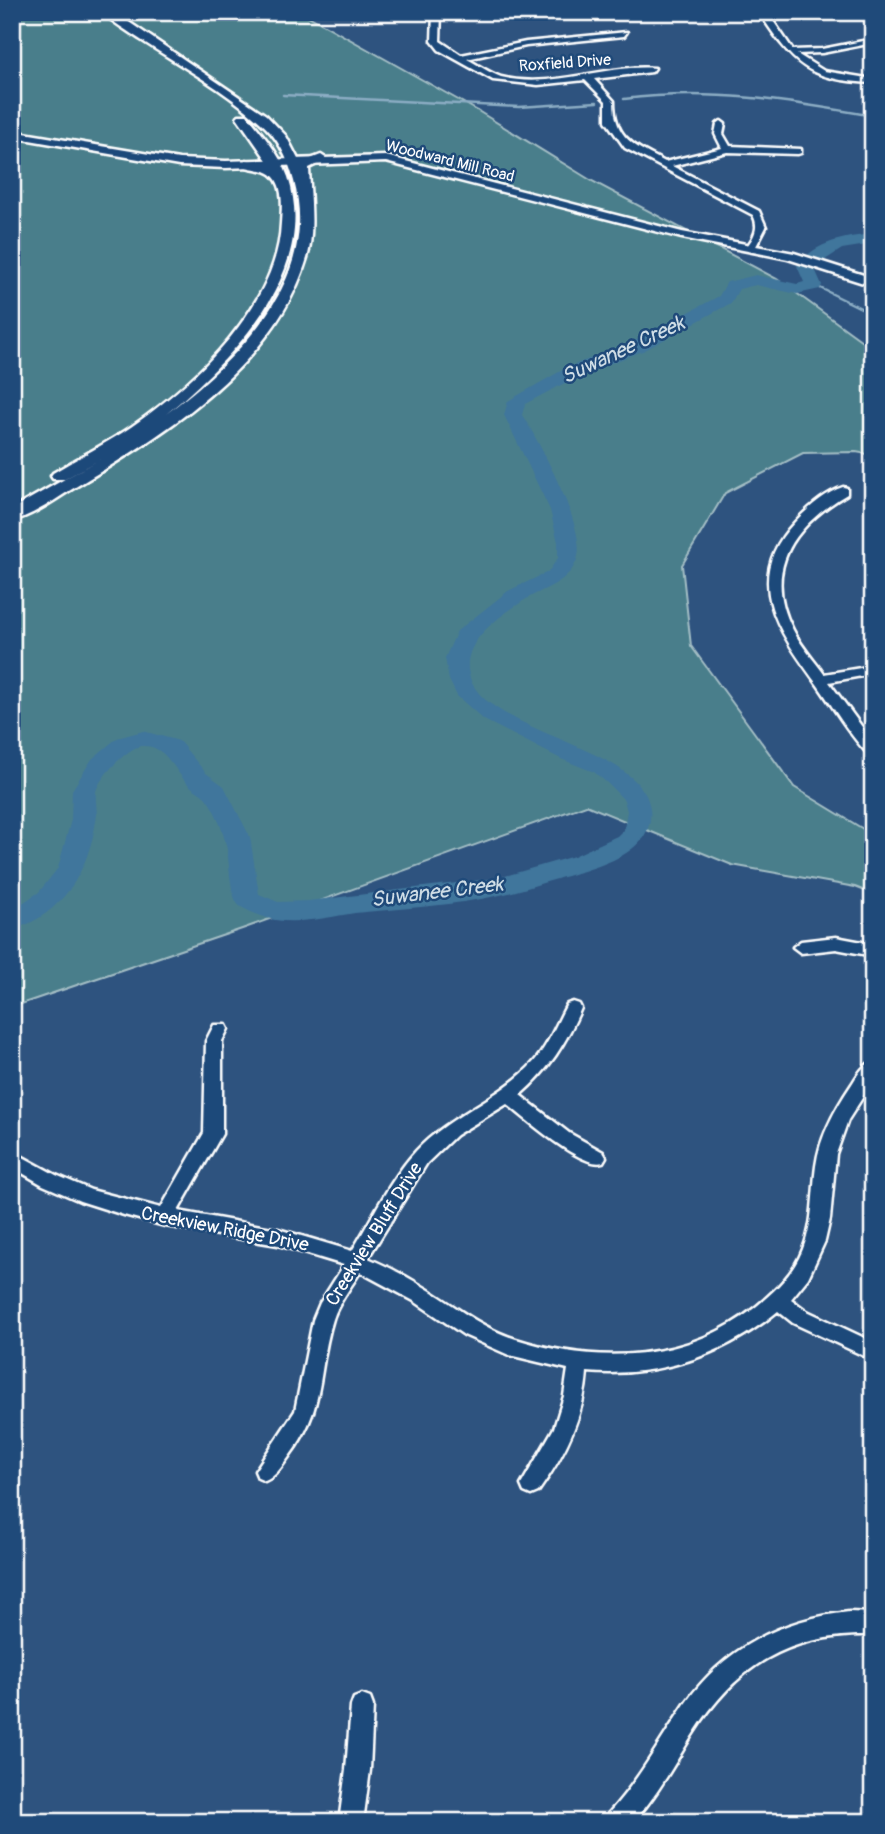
<svg xmlns="http://www.w3.org/2000/svg" width="885" height="1834" font-family="Pangolin,sans-serif">
<style>
.green{fill:#497e8b;stroke:#a4bec5;stroke-width:2}
.lines{fill:none;stroke-linecap:round;stroke-linejoin:round}
.stream{stroke:#8cadc4;stroke-width:2.5}
.river{fill:#40769c;fill-rule:evenodd}
.minor-casing{stroke:#fff;stroke-width:5}
.tertiary-casing{stroke:#fff;stroke-width:5}
.secondary-casing{stroke:#fff;stroke-width:5}
.minor{fill:#1f4a7a;fill-rule:evenodd}
.tertiary{fill:#1f4a7a;fill-rule:evenodd}
.secondary{fill:#1f4a7a;fill-rule:evenodd}
.labels{text-anchor:middle;dominant-baseline:central;stroke-width:5;stroke-linejoin:round;paint-order:stroke}
.far-street-label{font-size:16px;fill:#fff;stroke:#1f4a7a}
.street-label{font-size:19px;fill:#fff;stroke:#1f4a7a}
.water-label{font-size:21px;font-style:italic;fill:#cfdde6;stroke:#1f4a7a}
</style>
<rect width="100%" height="100%" fill="#2e537f"/>
<filter id="ink" filterUnits="userSpaceOnUse"><feTurbulence type="fractalNoise" baseFrequency=".0143" numOctaves="2"/><feDisplacementMap in="SourceGraphic" scale="14" xChannelSelector="R" yChannelSelector="G"/><feConvolveMatrix kernelMatrix="1 2 1 2 8 2 1 2 1" color-interpolation-filters="sRGB"/></filter>
<g filter="url(#ink)">
<!-- green -->
<polygon class="green" points="12,12 301,12 478,111 592,181 777,279 873,349 873,455 856,452 803,453 725,493 682,565 691,646 794,787 873,835 873,894 855,887 732,865 586,805 242,929 12,1007"/>
<g class="lines">
<!-- stream -->
<g class="stream">
<polyline points="283,95 519,107 597,102"/>
<path d="M 624,99 C 709,88 790,101 873,116"/>
<polyline points="814,285 873,314"/>
</g>
<!-- river -->
<path class="river" d="M 873,234 L 873,244 L 842,249 L 814,267 L 822,285 L 820,289 L 797,294 L 756,285 L 739,289 L 731,303 L 645,350 L 578,376 L 525,404 L 522,415 C 539,441 585,527 578,556 C 572,582 543,588 523,601 C 496,619 453,647 473,685 C 503,738 660,750 650,820 C 645,858 588,869 557,879 C 538,884 519,891 500,895 C 454,906 403,908 355,913 C 330,917 301,924 275,920 C 265,918 250,912 241,907 C 229,900 230,860 226,845 C 223,831 216,810 206,798 C 202,793 194,790 189,785 C 173,770 166,744 141,746 C 127,748 98,779 96,792 C 95,801 98,811 96,821 C 88,871 63,915 12,930 L 12,910 L 39,892 L 58,868 L 71,820 L 72,790 L 92,759 L 117,738 L 143,731 L 179,741 L 206,773 L 224,786 L 250,837 L 259,894 L 278,902 L 308,901 L 498,878 L 574,856 L 617,836 L 624,829 L 627,811 L 624,800 L 606,782 L 594,772 L 561,759 L 484,720 L 457,696 L 449,680 L 445,658 L 457,631 L 508,591 L 548,572 L 558,558 L 558,542 L 550,510 L 504,415 L 508,401 L 566,368 L 633,342 L 719,296 L 727,282 L 756,275 L 797,284 L 804,282 L 797,266 C 815,242 844,237 873,234 Z"/>
<!-- minor casing -->
<g class="minor-casing">
<g id="minor">
<path d="M 433,12 L 441,12 L 440,41 L 461,55 L 526,42 L 627,32 L 624,36 L 526,46 L 467,59 C 478,65 490,73 501,77 C 552,90 604,64 655,68 L 652,72 L 594,79 L 614,101 C 614,139 635,146 665,162 L 722,148 L 715,134 L 717,124 L 721,121 L 725,124 L 723,134 L 730,146 L 801,149 L 801,153 L 798,154 L 727,152 L 672,166 L 759,211 L 766,227 L 754,250 L 746,248 C 754,237 760,228 753,215 L 625,148 L 606,121 L 606,101 L 585,80 L 538,85 L 493,80 L 439,50 L 432,41 Z"/>
<path d="M 759,12 L 767,12 L 793,50 L 822,49 L 873,39 L 873,43 L 822,53 L 797,54 L 824,71 L 873,79 L 873,83 C 807,80 794,65 759,12 Z"/>
<path d="M 843,487 L 847,488 L 847,494 C 795,525 761,568 793,630 C 801,646 814,660 824,674 L 873,666 L 873,674 L 829,682 L 873,742 L 873,755 L 868,754 C 848,733 834,708 817,684 C 780,633 740,580 795,522 C 808,508 825,493 843,487 Z"/>
<polygon points="836,937 873,944 873,956 836,949 801,953 793,947 801,941"/>
<path d="M 573,1002 L 579,1004 L 581,1008 C 566,1043 549,1070 520,1095 L 569,1133 L 603,1152 L 606,1157 L 603,1162 C 582,1169 525,1118 507,1104 L 456,1135 L 427,1163 L 368,1258 C 389,1267 410,1278 429,1290 C 458,1308 483,1329 516,1339 C 598,1365 688,1362 757,1306 C 776,1290 794,1273 803,1249 C 814,1222 812,1194 816,1166 C 820,1136 835,1109 852,1084 C 857,1076 863,1065 873,1061 L 873,1081 L 848,1120 L 836,1154 L 830,1219 L 825,1241 L 808,1278 L 791,1299 L 807,1311 L 873,1342 L 873,1360 L 793,1323 L 778,1311 C 724,1356 658,1378 587,1372 C 584,1417 564,1456 538,1492 L 531,1495 L 524,1492 L 521,1485 L 554,1428 L 564,1396 L 568,1369 L 509,1355 L 464,1335 L 414,1301 L 360,1272 C 351,1287 338,1303 333,1319 C 316,1374 327,1407 288,1458 C 281,1467 275,1477 265,1481 L 258,1478 L 255,1471 L 295,1411 L 313,1320 L 320,1303 L 344,1265 L 278,1245 L 165,1226 L 124,1215 L 80,1201 L 43,1185 L 12,1167 L 12,1151 L 56,1175 L 91,1190 L 161,1208 L 204,1133 L 206,1041 L 214,1025 L 226,1025 L 228,1029 L 222,1041 L 222,1134 L 178,1211 L 278,1229 L 352,1251 C 372,1219 390,1179 416,1151 C 449,1116 494,1101 528,1068 C 547,1050 555,1026 567,1004 Z"/>
<path d="M 849,1612 L 873,1613 L 873,1635 C 788,1633 735,1666 691,1737 C 673,1766 656,1797 633,1822 L 604,1822 L 608,1814 C 639,1780 660,1741 685,1704 C 724,1648 782,1619 849,1612 Z"/>
<polygon points="362,1695 370,1698 373,1706 370,1770 363,1822 339,1822 346,1770 351,1706 354,1698"/>
</g>
</g>
<!-- tertiary casing -->
<g class="tertiary-casing">
<polygon id="tertiary" points="12,131 179,159 226,161 386,156 682,232 794,253 873,278 873,286 788,259 682,238 386,162 226,168 179,166 12,137"/>
</g>
<!-- secondary casing -->
<g class="secondary-casing">
<path id="secondary" d="M 102,12 L 114,12 L 266,115 L 286,136 L 300,163 L 321,155 L 327,159 L 309,168 C 310,194 315,233 307,258 C 276,362 171,430 82,483 C 61,495 36,515 12,521 L 12,509 L 107,455 L 65,479 L 53,479 L 51,476 L 53,473 C 79,457 106,444 131,427 C 195,383 278,305 281,223 C 282,209 284,188 274,177 C 266,167 249,171 240,164 L 246,160 L 271,166 L 237,117 L 239,115 L 247,115 C 262,134 280,154 288,177 C 319,272 233,358 166,414 C 237,360 321,280 294,181 C 288,158 278,137 260,122 C 225,90 181,66 141,40 C 128,31 113,23 102,12 Z"/>
</g>
<!-- minor -->
<use href="#minor" class="minor"/>
<!-- tertiary -->
<use href="#tertiary" class="tertiary"/>
<!-- secondary -->
<use href="#secondary" class="secondary"/>
</g>
</g>
<g class="labels">
<!-- far-street labels -->
<g class="far-street-label">
<text transform="translate(565 63) rotate(-4)">Roxfield Drive</text>
<text transform="translate(450 161) rotate(14)">Woodward Mill Road</text>
</g>
<!-- street labels -->
<g class="street-label">
<text transform="translate(225 1229) rotate(11)">Creekview Ridge Drive</text>
<text transform="translate(374 1234) rotate(-58)">Creekview Bluff Drive</text>
</g>
<!-- water labels -->
<g class="water-label">
<text transform="translate(623 350) rotate(-25)">Suwanee Creek</text>
<text transform="translate(437 892) rotate(-7)">Suwanee Creek</text>
</g>
</g>
<!-- margin -->
<rect width="885" height="1834" fill="none" stroke="#1f4a7a" stroke-width="42"/>
<rect x="21" y="21" width="843" height="1792" fill="none" stroke="#fff" stroke-width="2.5" filter="url(#ink)"/>
</svg>
